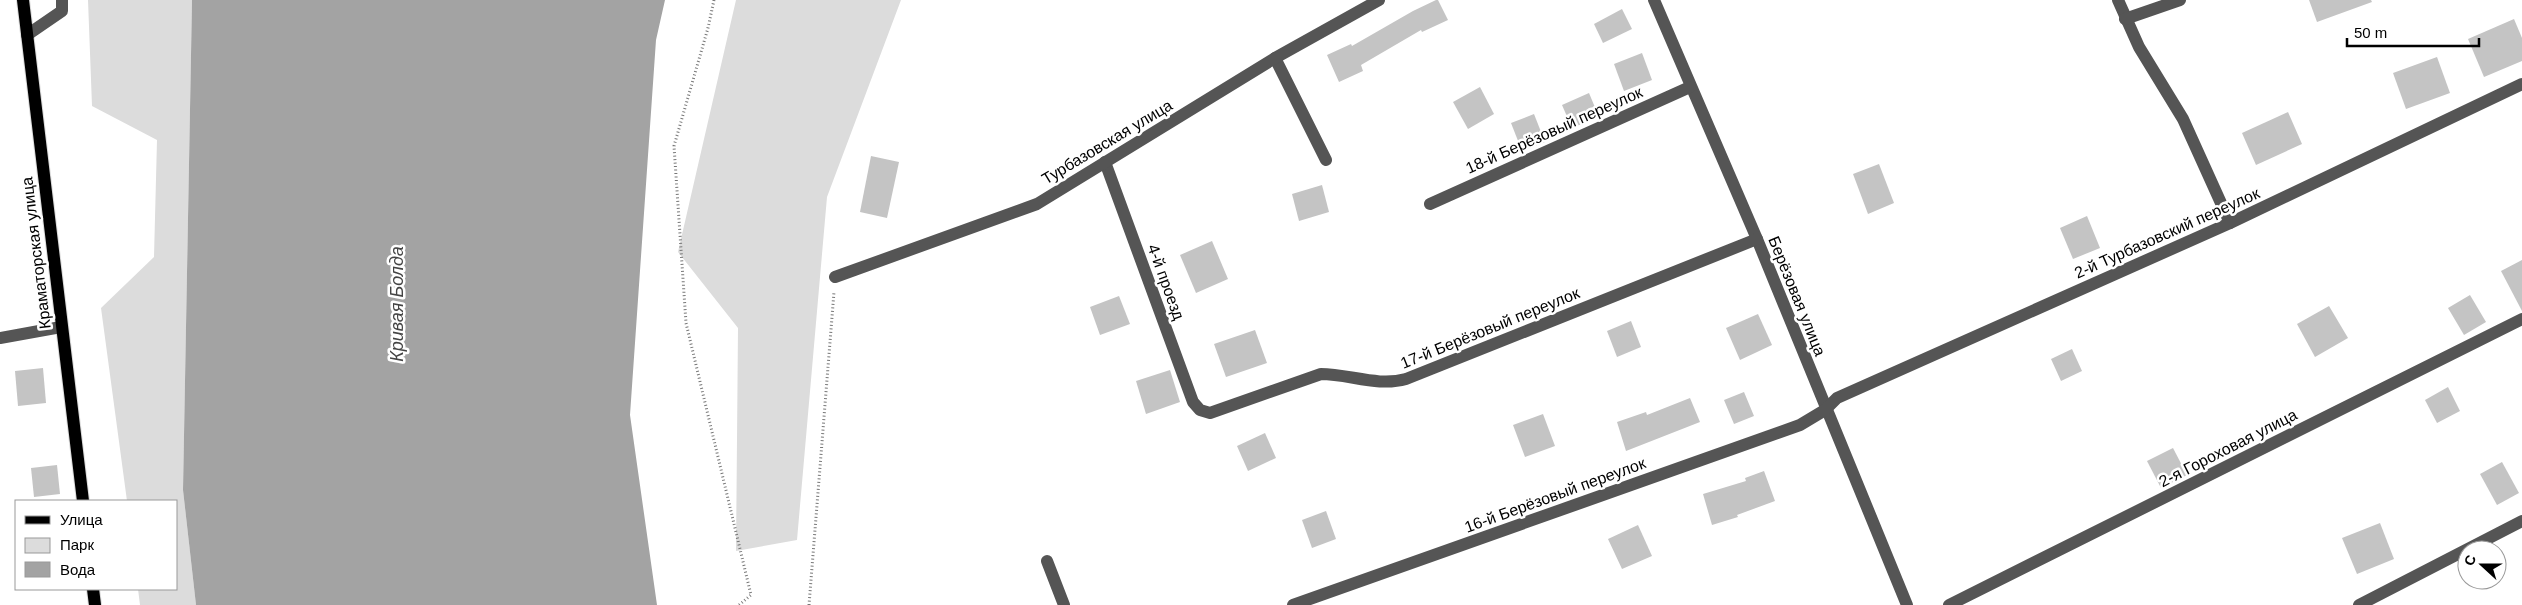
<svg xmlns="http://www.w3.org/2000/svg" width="2522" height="605" font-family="Helvetica,sans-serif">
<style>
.green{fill:#dcdcdc}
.water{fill:#a3a3a3}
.building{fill:#c4c4c4}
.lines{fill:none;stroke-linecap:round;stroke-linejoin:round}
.major-casing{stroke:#dbdbdb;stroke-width:14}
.path{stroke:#777;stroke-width:3;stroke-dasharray:1 2.5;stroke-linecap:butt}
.minor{stroke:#555;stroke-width:12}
.major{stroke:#000;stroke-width:12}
.labels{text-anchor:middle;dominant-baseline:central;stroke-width:5;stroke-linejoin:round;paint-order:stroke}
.street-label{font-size:16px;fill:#000;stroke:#fff}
.water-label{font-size:18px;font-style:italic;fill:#444;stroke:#fff}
</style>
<rect width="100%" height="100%" fill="#fff"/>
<!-- green -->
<g class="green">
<polygon points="88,0 192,0 183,490 196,605 140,605 138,589 176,589 176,501 127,501 101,308 154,257 157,140 92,106"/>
<polygon points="736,0 901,0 827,197 797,540 736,551 738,328 678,252"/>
</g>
<!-- water -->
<polygon class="water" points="192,0 665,0 656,40 630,415 657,605 196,605 183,490"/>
<!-- building -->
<g class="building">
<polygon points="1436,0 1438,0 1448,20 1422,32 1421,30 1361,65 1363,71 1339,82 1327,55 1351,44 1352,46 1413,11"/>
<polygon points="2309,0 2371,0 2372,2 2317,22"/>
<polygon points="1622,9 1632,29 1603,43 1594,24"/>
<polygon points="2514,19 2522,38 2522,61 2484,77 2468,39"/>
<polygon points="1642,53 1652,80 1624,91 1614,64"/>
<polygon points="2437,57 2450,93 2406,109 2393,73"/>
<polygon points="1480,87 1494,114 1468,129 1453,102"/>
<polygon points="1589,93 1599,117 1572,128 1562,105"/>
<polygon points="2288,112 2302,144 2256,165 2242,133"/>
<polygon points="1534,114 1545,142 1522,151 1511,123"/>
<polygon points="871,156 899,162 887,218 860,212"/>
<polygon points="1879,164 1894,203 1868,214 1853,174"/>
<polygon points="1322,185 1329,212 1299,221 1292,194"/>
<polygon points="2087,216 2100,248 2073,259 2060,228"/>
<polygon points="1212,241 1228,279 1196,293 1180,255"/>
<polygon points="2522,260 2522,311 2501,271"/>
<polygon points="2470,295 2486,322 2464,335 2448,308"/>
<polygon points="1119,296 1130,324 1100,335 1090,307"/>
<polygon points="2329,306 2348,338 2315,357 2297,324"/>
<polygon points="1758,314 1772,345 1740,360 1726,328"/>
<polygon points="1631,321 1641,347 1617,357 1607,331"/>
<polygon points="1255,330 1267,363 1226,377 1214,344"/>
<polygon points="2072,349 2082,371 2061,381 2051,359"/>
<polygon points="43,368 46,403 18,406 15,371"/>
<polygon points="1170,370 1180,402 1146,414 1136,381"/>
<polygon points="2448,387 2460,411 2437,423 2425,400"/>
<polygon points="1744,392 1754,416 1734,424 1724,400"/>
<polygon points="1690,398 1700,422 1626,451 1617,422 1646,412 1647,415"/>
<polygon points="1543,414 1555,446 1525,457 1513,425"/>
<polygon points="1265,433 1276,458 1248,471 1237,446"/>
<polygon points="2173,448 2187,475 2161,488 2147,461"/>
<polygon points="2502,462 2519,493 2497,505 2480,474"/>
<polygon points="57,465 60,494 34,497 31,468"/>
<polygon points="1764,471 1775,501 1737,515 1738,517 1712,525 1703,494 1746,481 1745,478"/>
<polygon points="1326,511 1336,539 1312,548 1302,520"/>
<polygon points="2380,523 2394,559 2357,574 2342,538"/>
<polygon points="1638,525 1652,556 1622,569 1608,539"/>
</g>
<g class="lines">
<!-- major casing -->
<g class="major-casing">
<g id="major">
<polyline points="23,0 83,501"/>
<polyline points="93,589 95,605"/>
</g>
</g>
<!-- path -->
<g class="path">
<polyline points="714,0 708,28 674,146 686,323 751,595 739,605"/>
<polyline points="809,605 834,292"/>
</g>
<!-- minor -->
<g class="minor">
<polyline points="1654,0 1757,239 1907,605"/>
<polyline points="2118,0 2139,47 2183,119 2230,223"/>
<polyline points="2125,19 2180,0"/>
<polyline points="27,35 62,11 62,0"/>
<polyline points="1275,58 1326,160"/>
<path d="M 1105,162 L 1193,402 L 1200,410 L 1210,413 L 1321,374 C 1349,374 1378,387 1406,379 L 1757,239"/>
<polyline points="1430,204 1690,87"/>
<polyline points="835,277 1037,204 1275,58 1379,0"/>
<polyline points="0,338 61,327"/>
<polyline points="1047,561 1064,605"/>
<polyline points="1293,605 1800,425 1825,410 1837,398 2230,223 2522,84"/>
<polyline points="1949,605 2522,319"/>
<polyline points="2359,605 2522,521"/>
</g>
<!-- major -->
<use href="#major" class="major"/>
</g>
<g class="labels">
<!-- street labels -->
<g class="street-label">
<text transform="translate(1554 130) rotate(-24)">18-й Берёзовый переулок</text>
<text transform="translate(1107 142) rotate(-31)">Турбазовская улица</text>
<text transform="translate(2167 233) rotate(-24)">2-й Турбазовский переулок</text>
<text transform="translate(36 253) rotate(-97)">Краматорская улица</text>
<text transform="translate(1166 282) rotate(70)">4-й проезд</text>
<text transform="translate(1797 296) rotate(68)">Берёзовая улица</text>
<text transform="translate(1490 328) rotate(-22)">17-й Берёзовый переулок</text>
<text transform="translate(2228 448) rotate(-27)">2-я Гороховая улица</text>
<text transform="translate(1555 495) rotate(-20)">16-й Берёзовый переулок</text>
</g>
<!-- water labels -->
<g class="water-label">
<text transform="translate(397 304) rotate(-90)">Кривая Болда</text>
</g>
</g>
<!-- legend -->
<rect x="15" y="500" width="162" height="90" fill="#ffffff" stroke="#999999"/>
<rect x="25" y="516" width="25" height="8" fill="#000000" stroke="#999999"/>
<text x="60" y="525" font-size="15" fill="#000000">Улица</text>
<rect x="25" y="538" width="25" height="15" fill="#dcdcdc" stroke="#999999"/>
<text x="60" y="550" font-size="15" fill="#000000">Парк</text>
<rect x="25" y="562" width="25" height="15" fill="#a3a3a3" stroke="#999999"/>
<text x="60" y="575" font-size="15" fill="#000000">Вода</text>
<!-- north arrow -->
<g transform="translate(2482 565) rotate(291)"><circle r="24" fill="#ffffff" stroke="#999999"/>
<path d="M0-4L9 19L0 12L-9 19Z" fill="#000000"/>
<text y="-8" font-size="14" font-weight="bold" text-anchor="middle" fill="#000000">С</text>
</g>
<!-- scale -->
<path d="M2347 38v8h132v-8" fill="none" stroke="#000000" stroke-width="2.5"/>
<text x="2354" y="38" font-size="15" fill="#000000" stroke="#ffffff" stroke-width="4" paint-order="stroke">50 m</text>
</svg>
